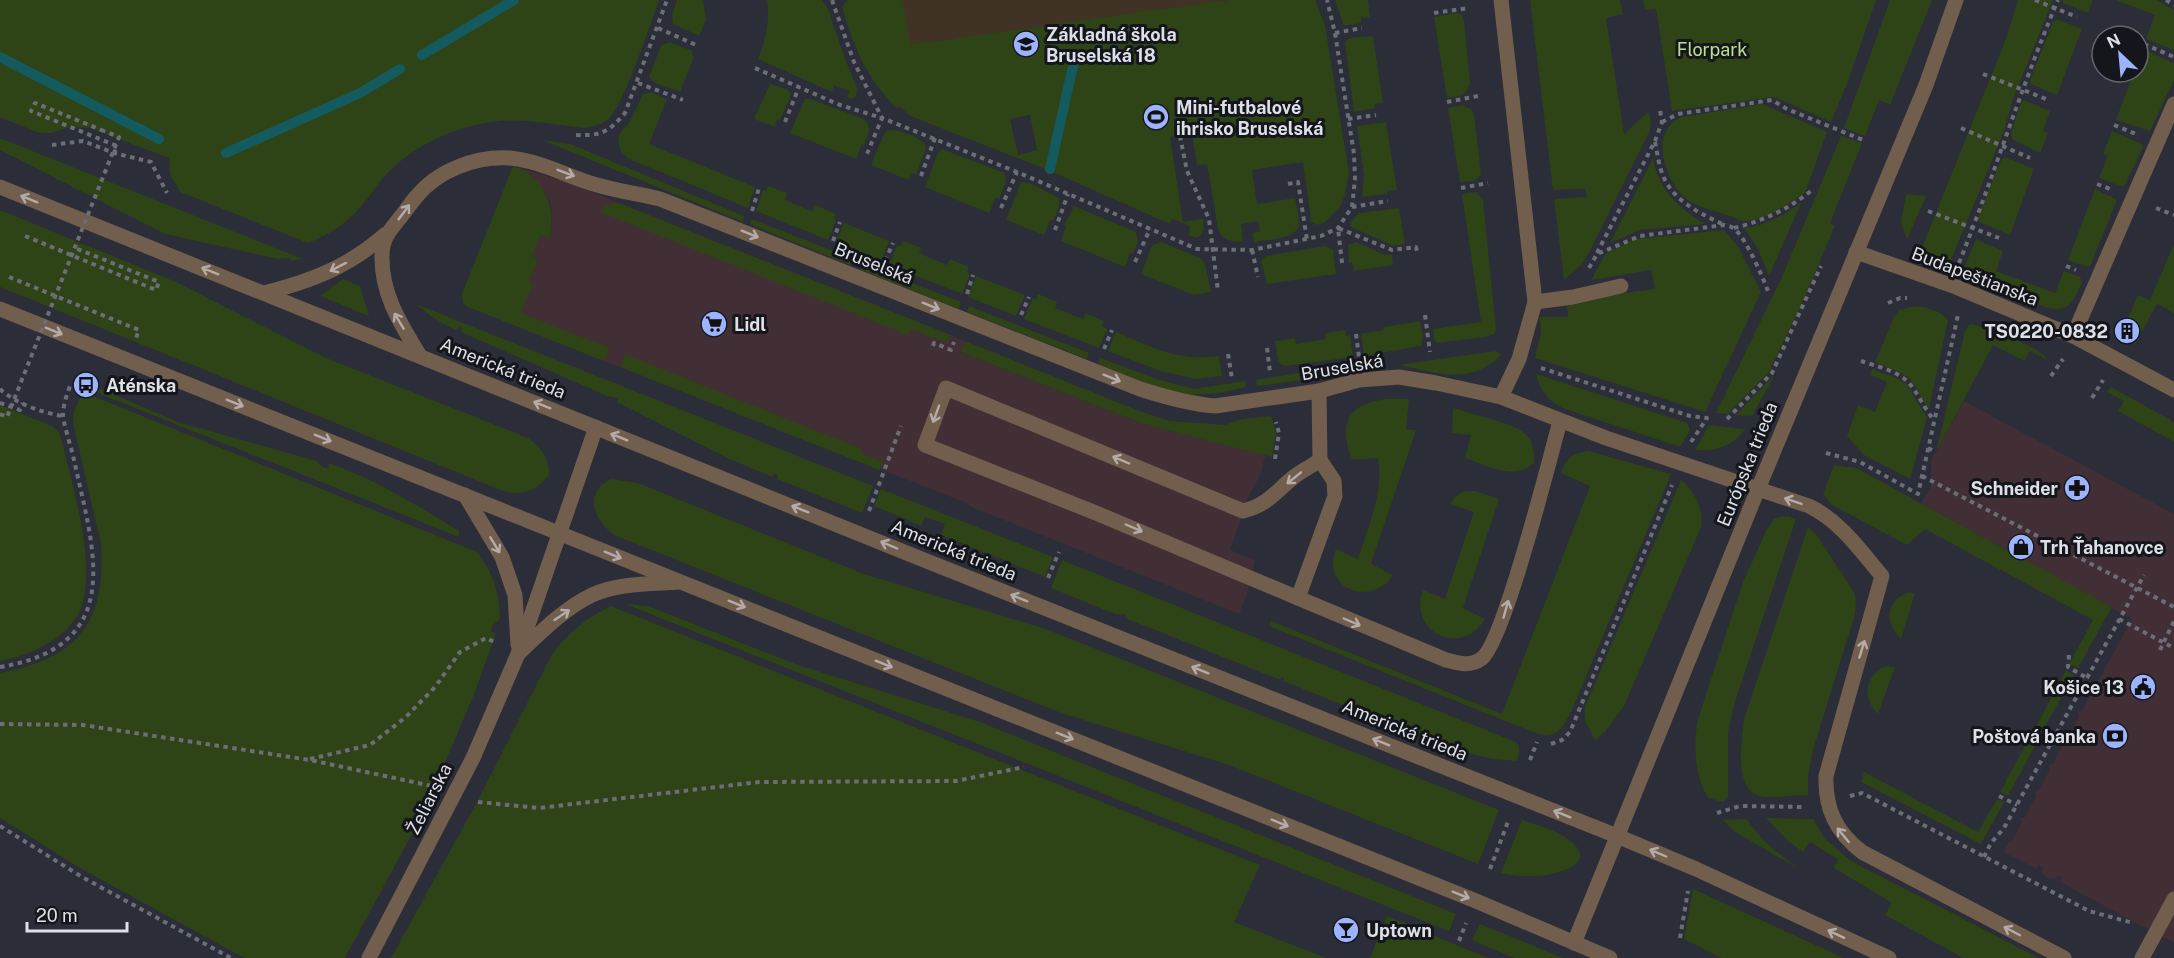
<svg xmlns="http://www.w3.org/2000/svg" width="2174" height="958" font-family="'Public Sans',sans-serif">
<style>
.commercial{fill:#422f35}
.education{fill:#413226}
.green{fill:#2e4316;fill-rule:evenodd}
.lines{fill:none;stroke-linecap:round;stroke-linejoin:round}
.stream{stroke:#145b60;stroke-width:10}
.path{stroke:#6b6d77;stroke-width:4;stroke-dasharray:4.5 4.5;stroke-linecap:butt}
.service{stroke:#725e4d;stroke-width:15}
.minor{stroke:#725e4d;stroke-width:15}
.tertiary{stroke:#725e4d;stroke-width:15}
.path-bridge{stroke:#6b6d77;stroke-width:4;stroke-dasharray:4.5 4.5;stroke-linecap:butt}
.oneway{stroke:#b3acaa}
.labels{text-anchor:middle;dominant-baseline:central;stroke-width:6;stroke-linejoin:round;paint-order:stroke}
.poi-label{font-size:18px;font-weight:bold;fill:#dee0e8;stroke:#15161b;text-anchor:start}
.park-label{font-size:18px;fill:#b7e191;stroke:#15161b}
.street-label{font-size:18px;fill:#dee0e8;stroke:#15161b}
</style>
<rect width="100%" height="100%" fill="#2b2d39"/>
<!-- commercial -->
<g class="commercial">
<polygon points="520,168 569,183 965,341 961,352 1143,424 1265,455 1261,474 1249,495 1230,550 1255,560 1247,594 1239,614 969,506 969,504 515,326 532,283 529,281 532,256 541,235 549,238 552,224 551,205 544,190"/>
<polygon points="1964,401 2174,514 2174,943 2060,882 2062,877 2058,875 2056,879 2047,878 2041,872 2043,867 2039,865 2037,869 2003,852 2009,842 2011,843 2022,822 2021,818 2025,817 2036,796 2035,792 2039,790 2050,769 2049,765 2053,764 2064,743 2063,739 2068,737 2079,717 2078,712 2082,711 2093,690 2092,686 2096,685 2132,619 1921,503 1931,487 1931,461"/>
</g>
<!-- education -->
<polygon class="education" points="873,0 1310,0 908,81"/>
<!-- green -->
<g class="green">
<path d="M 0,0 L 659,0 C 650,25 625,104 608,119 C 600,126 592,127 583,128 C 556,125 527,119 500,121 C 457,125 411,146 383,178 C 376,186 370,196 363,204 C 349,222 329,235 308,243 L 180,192 L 170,174 L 169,158 L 90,128 L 70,127 L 51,133 L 39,133 L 0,117 Z"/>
<polygon points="677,0 703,0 706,20 699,36 673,24 672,14"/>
<path d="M 767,0 L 822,0 L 828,9 L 845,59 L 857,88 L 856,97 L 852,99 L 847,98 L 849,91 L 834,85 L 832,92 L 758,59 C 766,40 770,20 767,0 Z"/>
<path d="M 847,0 L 903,0 L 911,49 L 912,44 L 954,39 L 956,43 L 956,38 L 999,32 L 1000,37 L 1001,32 L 1044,26 L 1045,30 L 1046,25 L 1089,19 L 1091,24 L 1091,19 L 1134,13 L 1135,17 L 1136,12 L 1180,7 L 1181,11 L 1182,6 L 1224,1 L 1225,5 L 1228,0 L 1315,0 L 1325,25 L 1349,173 L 1345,195 L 1340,207 L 1324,223 L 1316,225 L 1309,220 L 1311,219 L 1303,162 L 1252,170 L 1257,204 L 1295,198 C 1296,206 1301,218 1298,227 C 1295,239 1265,240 1254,242 L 1253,233 L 1260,231 L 1258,221 L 1241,224 L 1243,242 C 1232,241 1222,241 1218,229 L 1207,164 L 1197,165 L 1192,134 L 1170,137 L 1183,222 L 1203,219 C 1204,227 1205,234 1197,238 L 1188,235 L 1190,226 L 1172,219 L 1170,224 L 1048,170 L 910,116 L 899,106 L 897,109 C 864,74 856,52 842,7 ZM 1030,115 L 1037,150 L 1018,155 L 1010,119 Z"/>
<polygon points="1335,0 1368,0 1370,17 1361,18 1361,23 1344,26"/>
<polygon points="1530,0 1620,0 1623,14 1606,18 1624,134 1648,112 1651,118 1650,130 1589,253 1581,265 1564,280 1554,199 1587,197 1585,189 1553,190"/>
<polygon points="1643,0 1876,0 1847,84 1831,122 1774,97 1672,111 1656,9 1645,10"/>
<polygon points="1890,0 1932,0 1890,105 1879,100 1865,136 1844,128"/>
<polygon points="2018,0 2053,0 2013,99 2004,131 1947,270 1919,255 2006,39"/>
<polygon points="2063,0 2093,0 2088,13 2063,3"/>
<polygon points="2115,0 2157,0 2174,10 2174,50 2146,39 2155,15"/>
<path d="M 1456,13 L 1462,15 L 1464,20 L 1470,84 C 1466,96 1458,97 1447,98 L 1434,17 Z"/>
<polygon points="2057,19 2082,29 2057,95 2031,84 2030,80 2053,22"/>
<polygon points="1373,36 1383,103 1374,104 1375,108 1354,112 1345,42 1349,38"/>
<polygon points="670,42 693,51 692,55 694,57 680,92 655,83 649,77 661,45"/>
<polygon points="2142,49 2174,63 2174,80 2150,131 2116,120 2134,72 2138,72 2138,61"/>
<polygon points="770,84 787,89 790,93 790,98 780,120 777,119 775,127 754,119"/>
<polygon points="650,92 667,99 649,144 755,187 748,208 629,159 621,152 618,140 620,133 628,125 643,94"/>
<path d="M 805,99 L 810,99 L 864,119 C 873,127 868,135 864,145 L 862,144 L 856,159 L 790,133 Z"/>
<polygon points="2024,100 2050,111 2043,131 2048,133 2040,153 2012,139 2011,134 2021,102"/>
<path d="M 1762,104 L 1827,132 L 1805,193 C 1788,204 1767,219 1747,221 C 1740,222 1736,218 1730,216 C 1714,210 1695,208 1683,196 C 1664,177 1649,130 1682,117 Z"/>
<polygon points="1462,105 1471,109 1474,114 1481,174 1475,181 1460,182 1448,108"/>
<polygon points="1386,122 1397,190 1387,191 1387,194 1362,197 1364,175 1357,126"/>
<path d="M 888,130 C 901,130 916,136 925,144 L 926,148 L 916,175 L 912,173 L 908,180 L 871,165 L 884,134 Z"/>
<polygon points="2112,131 2142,144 2143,148 2124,186 2120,186 2099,178 2108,156 2103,154"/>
<polygon points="1841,136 1862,143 1830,223 1835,226 1803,301 1769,372 1728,414 1716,413 1781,279"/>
<polygon points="0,138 303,259 290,261 290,258 278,259 165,234 0,150"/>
<polygon points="542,140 570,144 744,216 743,222"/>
<polygon points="942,149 1005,173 1006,181 999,199 995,198 989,213 925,187 937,155"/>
<polygon points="2005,157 2034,169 2010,235 1982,223 1979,221 1978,217 2001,160"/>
<path d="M 1653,158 C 1658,190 1679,208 1705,224 L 1640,230 L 1610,243 Z"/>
<path d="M 513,166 C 543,174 558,209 549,238 L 541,235 L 532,256 L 538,259 L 529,281 L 533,283 L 521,313 L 610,348 L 604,361 L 468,307 L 463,303 L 462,294 Z"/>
<polygon points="1021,182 1030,183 1059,198 1059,207 1053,221 1050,220 1044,235 1006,220"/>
<polygon points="768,186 787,193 785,200 812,211 815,205 836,214 834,219 836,220 828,240 756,211 763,190 766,191"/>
<polygon points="2095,189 2117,200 2091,264 2088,267 2068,260"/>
<polygon points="1476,192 1483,200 1496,330 1494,334 1486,337 1437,343 1434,339 1433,329 1481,322 1462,194"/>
<polygon points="1906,194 1926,196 1907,240 1901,222"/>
<polygon points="616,203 621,204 951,335 947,343 911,329 908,335 600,212 605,206"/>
<path d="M 1801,203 L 1769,276 L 1757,247 L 1744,228 C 1763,227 1785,214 1801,203 Z"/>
<polygon points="1074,206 1136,232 1138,242 1133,253 1130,253 1125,267 1061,241 1066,226 1064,225"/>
<polygon points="1399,208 1405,244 1394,246 1351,227 1350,223 1359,213"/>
<path d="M 0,210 L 176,282 L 326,358 L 528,438 C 541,447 550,459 549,475 C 538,491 521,496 503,491 L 0,287 Z"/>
<polygon points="752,219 851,258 850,265 750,224"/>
<polygon points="844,223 889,241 881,262 836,243"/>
<polygon points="1724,230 1738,247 1761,292 1705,412 1535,358 1541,332 1540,317 1568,317 1567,306 1623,293 1655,289 1651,270 1591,280 1605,254 1635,239"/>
<path d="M 1976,239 L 2003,251 L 1996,271 L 2055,293 L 2064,271 L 2080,277 L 2082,283 C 2073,301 2071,312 2048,308 L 1961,275 Z"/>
<polygon points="903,241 921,248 919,253 947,265 950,259 969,267 967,272 970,274 962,294 889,265 897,245 900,246"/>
<polygon points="1161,242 1200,258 1205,264 1211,292 1194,295 1141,274 1151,248 1153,245"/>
<polygon points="1356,242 1383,254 1392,255 1393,265 1354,271 1352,262 1349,262 1348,245"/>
<polygon points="2174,244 2174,313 2157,304 2135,344 2129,340 2138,324 2128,318 2138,295 2150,300"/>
<polygon points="1325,246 1333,250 1336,274 1267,284 1261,261 1266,256"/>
<polygon points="863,264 961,302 959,309 861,270"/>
<polygon points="976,276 1025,295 1016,316 968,297"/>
<polygon points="343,279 360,286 369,316 320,296"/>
<polygon points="1038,294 1057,302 1055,308 1083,319 1086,313 1104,321 1102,326 1107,329 1099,348 1024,319 1033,298 1036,300"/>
<path d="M 416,304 L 873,486 L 862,513 L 777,479 L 778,475 L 774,474 L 773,477 L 729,459 L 617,402 L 618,398 L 607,396 L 461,332 L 462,328 L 459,327 L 457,330 C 441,324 429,315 416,304 Z"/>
<polygon points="969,306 1089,353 1087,359 967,312"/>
<path d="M 1914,306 C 1926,307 1940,310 1948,320 L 1929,409 L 1910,379 L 1897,371 L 1875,362 L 1894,317 L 1899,310 Z"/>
<polygon points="1420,321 1423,337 1421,346 1364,356 1361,334 1383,330 1384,327"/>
<path d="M 1973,324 C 1989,330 2042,346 2047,360 L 2030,351 L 2025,361 L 1993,345 L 1936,452 L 1965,331 L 1969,325 Z"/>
<polygon points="1345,330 1346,336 1350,335 1353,357 1286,366 1281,365 1278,360 1275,341 1295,338 1296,344 1326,339 1325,333"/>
<path d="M 1116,332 C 1152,347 1179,362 1219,356 L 1222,376 L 1196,379 L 1160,371 L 1108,351 Z"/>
<polygon points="965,341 1142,412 1170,421 1225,425 1242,419 1271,416 1276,433 1272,457 1143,424 961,352"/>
<path d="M 1496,351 L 1501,355 C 1468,387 1438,372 1397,365 Z"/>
<polygon points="625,354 862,449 861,453 883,462 879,470 620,367"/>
<path d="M 1100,358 L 1157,379 L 1194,389 L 1245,381 L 1246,387 C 1234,390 1221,393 1209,394 C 1171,398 1132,379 1098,364 Z"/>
<polygon points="1334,367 1337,369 1338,375 1257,386 1256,380"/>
<polygon points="1872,369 1894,377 1906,383 1927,418 1910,479 1864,455 1847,436 1858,405 1875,412 1887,382 1870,375"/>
<path d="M 1536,374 L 1687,423 L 1690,430 L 1680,447 L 1562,408 C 1547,399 1540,390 1536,374 Z"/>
<polygon points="1775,374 1752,416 1735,415 1736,415"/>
<path d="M 87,383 L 178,422 L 317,461 L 322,467 L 328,469 L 329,463 C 376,480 417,505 459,531 L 459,537 L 85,388 Z"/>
<polygon points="2111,387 2174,422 2174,442 2118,411 2124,401 2107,392"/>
<path d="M 83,392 L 477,552 C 493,572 500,593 500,619 L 492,626 L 491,632 L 496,633 L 475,692 L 425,810 L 345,958 L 244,958 L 80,868 L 0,818 L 0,673 C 77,658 106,624 101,544 L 73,423 L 74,411 Z"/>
<path d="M 1386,399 L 1409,399 L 1406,429 L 1416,430 L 1371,564 L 1393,575 C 1370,609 1320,588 1336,549 L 1358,559 C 1368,527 1384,492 1378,458 L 1352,460 C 1338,424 1347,404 1386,399 Z"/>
<path d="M 0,405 L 52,426 L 58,431 L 62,441 C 72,485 101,576 77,616 C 63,641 28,656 0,661 Z"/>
<path d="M 1453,408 C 1467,412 1480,416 1494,420 C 1519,428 1536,432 1534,463 C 1513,481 1487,466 1465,458 L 1471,435 L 1452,433 Z"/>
<path d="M 1709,425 L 1745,429 C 1734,446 1715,452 1695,450 Z"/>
<path d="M 1588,451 L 1671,474 L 1574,705 C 1566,722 1560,740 1538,734 L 1269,626 L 1271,621 L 1502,714 L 1590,486 L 1561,473 C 1566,458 1573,453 1588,451 Z"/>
<polygon points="1834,465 1856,468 2112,607 2078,668 2069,664 2093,620 1925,529 1907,545 1832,505 1823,494"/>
<path d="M 612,479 L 638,483 L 864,574 L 1046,629 L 1499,810 L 1478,864 L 1229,765 L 1061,713 L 614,535 C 594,520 582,491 612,479 Z"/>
<path d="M 1681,480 C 1695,491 1704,510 1701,527 L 1624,706 L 1605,732 L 1595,740 L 1585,721 L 1585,707 Z"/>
<polygon points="881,489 1053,557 1045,577 941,535 945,524 925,517 921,526 874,506"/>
<path d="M 1464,491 L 1475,491 L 1499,499 L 1463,608 L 1485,619 C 1463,658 1407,633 1423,590 L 1445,599 L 1474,512 L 1450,504 L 1454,498 Z"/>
<path d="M 1788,516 L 1796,519 L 1734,705 L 1728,732 L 1728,797 L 1723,802 L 1708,798 C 1694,773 1694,750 1697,722 L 1743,582 L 1766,531 L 1774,519 L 1780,517 Z"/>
<path d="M 1808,527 L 1816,534 L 1854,592 L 1856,601 L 1855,614 L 1813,750 L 1808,777 L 1808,795 C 1793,795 1774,799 1760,796 C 1733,790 1742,739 1744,719 Z"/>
<path d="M 1062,560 L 1516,742 C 1521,748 1519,753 1517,761 L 1493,759 L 1456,750 L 1457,746 L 1454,744 L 1452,748 L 1375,718 L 1376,715 L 1373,714 L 1371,717 L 1286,682 L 1283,681 L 1284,678 L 1282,676 L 1280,680 L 1125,618 L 1126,614 L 1115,614 L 1051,588 Z"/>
<path d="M 1907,593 L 1915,593 L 1901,639 C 1885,625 1884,601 1907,593 Z"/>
<polygon points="625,604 648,606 798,665 980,722 1456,914 1449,931"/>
<path d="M 611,606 L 1260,865 L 1234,922 L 1326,958 L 391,958 L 477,802 L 551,656 C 567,633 586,618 611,606 Z"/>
<path d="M 1887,666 L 1895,667 L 1878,714 C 1862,699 1864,674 1887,666 Z"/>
<polygon points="2066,670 2074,675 2044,728 2037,725"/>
<polygon points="2033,731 2041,735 2008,796 2000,792"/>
<polygon points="1864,772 1978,832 1997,799 2004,802 1981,844 1861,782"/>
<polygon points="1766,818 1813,819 1825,839 1851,861 2039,958 1963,958 1885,915 1892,903 1834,868 1838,859 1810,842 1803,852 1788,841"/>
<path d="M 1747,819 C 1760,840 1780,855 1799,869 L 1734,831 L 1723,820 Z"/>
<path d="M 1522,820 C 1538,826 1565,832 1576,846 C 1593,867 1552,875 1538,876 C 1525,877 1513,876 1501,873 Z"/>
<polygon points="1693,889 1844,958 1721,958 1684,939"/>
<polygon points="1387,916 1488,958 1370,958"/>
<polygon points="1480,924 1563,958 1514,958 1472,940"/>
</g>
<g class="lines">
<!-- stream -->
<g class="stream">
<polyline points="422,55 514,0"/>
<polyline points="0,57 159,139"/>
<polyline points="226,153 360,93 400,69"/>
<polyline points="1050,169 1074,61"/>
</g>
<!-- path -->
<g class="path">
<polyline points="832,0 854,62 882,118 1017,172 1197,249 1252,250 1321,236 1338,228 1352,207 1355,179 1354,154 1335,33 1327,0"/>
<polyline points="2035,0 2077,17"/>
<polyline points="2166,0 2174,5"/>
<polyline points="1434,13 1469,8"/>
<polyline points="658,28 696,45"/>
<polyline points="1335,33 1362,28"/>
<polyline points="2144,44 2174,57"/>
<polyline points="755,68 840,105 882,118 867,154"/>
<polyline points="1983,74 2046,99"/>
<polyline points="638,83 683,100"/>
<polyline points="1447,102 1478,96"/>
<polyline points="1348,119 1376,115"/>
<polyline points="785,122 799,87"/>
<polyline points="1662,122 1678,114 1772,100 1787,109 1863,140"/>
<polyline points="2114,125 2136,134"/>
<polyline points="1961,128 2030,158"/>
<polyline points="104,131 35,103 31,111 117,146 114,153"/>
<path d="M 576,135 C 601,136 609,132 625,113 L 667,0"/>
<polyline points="1180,136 1187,171 1209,219 1218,291"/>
<path d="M 1655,142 C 1657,151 1658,161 1661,170 C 1670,200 1698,212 1724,225"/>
<polyline points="52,145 83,141 114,153 151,162 167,193"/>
<polyline points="921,176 935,138"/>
<polyline points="1288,184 1298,182 1307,240"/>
<polyline points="2097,184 2110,189"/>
<polyline points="1461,188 1488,183"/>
<polyline points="1352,207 1388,201"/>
<polyline points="1001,208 1017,172"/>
<polyline points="2156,208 2174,215"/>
<polyline points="752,211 759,188"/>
<polyline points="1928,211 1999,238"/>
<path d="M 1734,228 C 1763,221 1789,209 1812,190"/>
<polyline points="1055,230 1068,194"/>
<polyline points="25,236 156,290 159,282 75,248"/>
<polyline points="833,241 840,222"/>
<polyline points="1252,250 1258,277"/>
<polyline points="1597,253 1655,141 1662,122 1660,110"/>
<polyline points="885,261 893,243"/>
<polyline points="1135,262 1150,229"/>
<polyline points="1342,263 1338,228 1392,250 1416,247 1417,251"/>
<path d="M 1959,263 C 1994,176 2021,87 2058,0"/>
<polyline points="2066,266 2076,270"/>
<path d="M 1589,268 L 1597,254 L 1640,236 L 1724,225 C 1727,226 1731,226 1733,228 C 1745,235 1763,278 1768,291"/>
<polyline points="9,277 139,330 136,338"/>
<polyline points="967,294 973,275"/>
<polyline points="1888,303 1900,298 1907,298"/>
<polyline points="1021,315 1029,297"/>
<polyline points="1425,315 1430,352"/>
<polyline points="1356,334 1359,357"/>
<polyline points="933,346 934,343 951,350 954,342"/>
<polyline points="1267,348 1270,372"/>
<polyline points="1104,349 1112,330"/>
<polyline points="1228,354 1232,379"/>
<path d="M 1861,361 C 1876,366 1898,371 1909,383 C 1919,395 1924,408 1934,420"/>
<polyline points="1541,368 1690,416 1707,418 1691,442"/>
<polyline points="2051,376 2063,359"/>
<path d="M 0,389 C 15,403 42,413 63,416"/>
<polyline points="2092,398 2103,380"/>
<polyline points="0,403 20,410 23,403"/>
<polyline points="1727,419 1772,373 1821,266"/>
<polyline points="1928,448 1936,452"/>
<polyline points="1826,453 1860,462 1918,494 1958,315"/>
<polyline points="1275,459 1279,433 1276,422"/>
<polyline points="1922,476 2174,607"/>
<polyline points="869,511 901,426"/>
<polyline points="1048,578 1059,552"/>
<polyline points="2119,619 2174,648"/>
<polyline points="2160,650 2174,621"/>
<polyline points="2069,655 2068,667 2087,678"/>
<path d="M 0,667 C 127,646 94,551 74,460 C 72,450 63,422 63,415 C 63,406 67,393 71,384"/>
<polyline points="0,724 83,725 310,760 432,786"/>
<polyline points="2035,728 2054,738"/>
<polyline points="1551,744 1562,740 1570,732 1672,485"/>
<polyline points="310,759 370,745 406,717 435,687 460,652 486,638 494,642"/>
<polyline points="1530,760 1537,742"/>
<polyline points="1850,796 1862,793 2089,911 2133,923"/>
<polyline points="1999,796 2017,805"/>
<polyline points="478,802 539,808 759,782 956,781 1024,767"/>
<polyline points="1717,813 1740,806 1805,807"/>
<polyline points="0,826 82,877 231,958"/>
<polyline points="1984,857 1991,843 2004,828 2144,575"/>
<polyline points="1490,869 1509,819"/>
<polyline points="1680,938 1688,891"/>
<polyline points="1459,941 1466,923"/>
</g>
<!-- service -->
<g class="service">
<polyline points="1535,302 1573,297 1621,286"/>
<polyline points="2073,336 2174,104"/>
<path d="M 1319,391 L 1320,460 C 1312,466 1303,470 1295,476 C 1276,491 1268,505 1243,511 L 946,388 L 925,445 L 1096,513 L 1298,598 L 1335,496 L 1334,481 L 1320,460"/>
<path d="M 1298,598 L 1446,660 C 1457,663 1470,667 1481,659 C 1503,645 1550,458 1560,421"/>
<polyline points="2142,958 2174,899"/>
</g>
<!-- minor -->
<g class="minor">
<polyline points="1501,0 1535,302 1519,359 1501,397"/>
<polyline points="1856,252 1956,287 2073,336 2174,390"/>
<path d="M 420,356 C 400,323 381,294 382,255 C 382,239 390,230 399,219 C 405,212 410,204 416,197 C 438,170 476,156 510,158 C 541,161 568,177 597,185 C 618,191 639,194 660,199 L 1140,389 C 1165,397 1189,404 1215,406 L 1319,391 L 1359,380 L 1399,377 L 1436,383 L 1501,397 L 1606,438 L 1809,506 C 1840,521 1860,550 1882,576 L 1826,776 C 1825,809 1836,832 1862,852 L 2064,958"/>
<polyline points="369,958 473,758 518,654"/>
</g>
<!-- tertiary -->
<g class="tertiary">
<polyline points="0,187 924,560 1617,836 1696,869 1889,958"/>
<path d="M 264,293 C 312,281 348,267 386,234"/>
<polyline points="0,309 1476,901 1610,958"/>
<polyline points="465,495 502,557 515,595 518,645"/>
<path d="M 520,652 C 542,631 565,608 592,595 C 618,583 651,584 679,582"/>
<polyline points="518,654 596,427"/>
<polyline points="1574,943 1758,489 1926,85 1956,0"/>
</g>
<!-- path-bridge -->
<polyline class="path-bridge" points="0,414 7,417 119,137 104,131"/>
</g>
<!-- one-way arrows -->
<defs><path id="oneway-shaft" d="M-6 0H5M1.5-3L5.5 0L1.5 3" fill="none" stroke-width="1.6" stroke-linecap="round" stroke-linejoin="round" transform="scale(1.5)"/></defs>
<g class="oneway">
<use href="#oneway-shaft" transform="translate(566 173) rotate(21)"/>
<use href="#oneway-shaft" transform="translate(29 199) rotate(-158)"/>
<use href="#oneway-shaft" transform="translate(404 212) rotate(-53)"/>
<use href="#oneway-shaft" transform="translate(750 234) rotate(22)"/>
<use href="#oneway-shaft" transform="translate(338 267) rotate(153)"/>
<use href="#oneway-shaft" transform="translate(210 271) rotate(-158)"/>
<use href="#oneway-shaft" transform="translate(931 306) rotate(22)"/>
<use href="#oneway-shaft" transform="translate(399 321) rotate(-121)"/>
<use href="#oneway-shaft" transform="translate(54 331) rotate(22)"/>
<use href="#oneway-shaft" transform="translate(1112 378) rotate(22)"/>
<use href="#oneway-shaft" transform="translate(235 403) rotate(22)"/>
<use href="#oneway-shaft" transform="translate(542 405) rotate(-158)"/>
<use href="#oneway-shaft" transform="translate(936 414) rotate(110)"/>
<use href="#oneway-shaft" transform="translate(619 437) rotate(-158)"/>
<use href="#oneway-shaft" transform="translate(323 438) rotate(22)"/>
<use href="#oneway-shaft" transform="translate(1121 460) rotate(-157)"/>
<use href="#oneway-shaft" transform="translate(1294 478) rotate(141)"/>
<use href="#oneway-shaft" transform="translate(1793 501) rotate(-161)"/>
<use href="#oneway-shaft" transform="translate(800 509) rotate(-158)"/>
<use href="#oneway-shaft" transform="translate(1134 528) rotate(23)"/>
<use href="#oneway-shaft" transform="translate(495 545) rotate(59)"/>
<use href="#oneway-shaft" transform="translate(889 545) rotate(-157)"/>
<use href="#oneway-shaft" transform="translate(613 555) rotate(22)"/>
<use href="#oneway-shaft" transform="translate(1019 598) rotate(-158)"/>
<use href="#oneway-shaft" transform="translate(737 604) rotate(22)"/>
<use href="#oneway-shaft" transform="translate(1506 609) rotate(-74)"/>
<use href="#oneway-shaft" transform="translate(562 615) rotate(-34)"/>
<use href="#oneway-shaft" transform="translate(1352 622) rotate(23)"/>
<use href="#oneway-shaft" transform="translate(1862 649) rotate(-73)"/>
<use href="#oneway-shaft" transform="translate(884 664) rotate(22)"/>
<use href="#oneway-shaft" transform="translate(1200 670) rotate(-158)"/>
<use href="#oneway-shaft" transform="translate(1065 736) rotate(22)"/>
<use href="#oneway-shaft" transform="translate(1381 742) rotate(-158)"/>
<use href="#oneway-shaft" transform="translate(1562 814) rotate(-158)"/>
<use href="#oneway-shaft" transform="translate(1280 823) rotate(22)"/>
<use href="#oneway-shaft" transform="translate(1843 835) rotate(-129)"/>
<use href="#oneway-shaft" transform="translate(1658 853) rotate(-157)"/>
<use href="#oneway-shaft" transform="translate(1461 895) rotate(22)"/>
<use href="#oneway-shaft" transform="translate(2012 931) rotate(-152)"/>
<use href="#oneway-shaft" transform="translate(1836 934) rotate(-155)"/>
</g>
<!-- icons -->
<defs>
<g id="school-disc" transform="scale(1.35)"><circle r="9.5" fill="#9cb4fd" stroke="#15161b"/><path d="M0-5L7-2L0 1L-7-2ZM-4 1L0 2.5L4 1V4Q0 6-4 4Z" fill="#111"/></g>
<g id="stadium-disc" transform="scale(1.35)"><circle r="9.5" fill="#9cb4fd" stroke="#15161b"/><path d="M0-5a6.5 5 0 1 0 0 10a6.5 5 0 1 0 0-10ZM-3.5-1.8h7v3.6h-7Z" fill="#111"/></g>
<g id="supermarket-disc" transform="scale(1.35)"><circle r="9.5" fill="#9cb4fd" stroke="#15161b"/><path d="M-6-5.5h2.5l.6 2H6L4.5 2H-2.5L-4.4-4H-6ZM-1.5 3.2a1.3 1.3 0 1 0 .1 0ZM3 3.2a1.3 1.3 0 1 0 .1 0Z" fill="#111"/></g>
<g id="building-disc" transform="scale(1.35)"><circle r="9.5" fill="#9cb4fd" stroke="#15161b"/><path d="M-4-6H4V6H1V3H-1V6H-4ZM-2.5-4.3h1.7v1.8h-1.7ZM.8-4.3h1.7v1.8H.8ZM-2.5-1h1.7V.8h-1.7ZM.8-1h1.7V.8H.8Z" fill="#111"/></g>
<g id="bus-disc" transform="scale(1.35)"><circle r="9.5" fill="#9cb4fd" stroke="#15161b"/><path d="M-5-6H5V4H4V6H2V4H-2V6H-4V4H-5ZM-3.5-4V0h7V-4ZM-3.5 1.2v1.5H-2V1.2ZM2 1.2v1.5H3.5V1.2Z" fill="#111"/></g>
<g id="pharmacy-disc" transform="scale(1.35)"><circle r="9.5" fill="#9cb4fd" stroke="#15161b"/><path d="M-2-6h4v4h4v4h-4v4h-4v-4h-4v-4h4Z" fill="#111"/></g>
<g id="shop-disc" transform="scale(1.35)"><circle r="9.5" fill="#9cb4fd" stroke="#15161b"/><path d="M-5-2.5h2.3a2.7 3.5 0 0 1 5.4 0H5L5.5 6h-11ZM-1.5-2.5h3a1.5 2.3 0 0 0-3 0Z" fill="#111"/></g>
<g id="civic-disc" transform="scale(1.35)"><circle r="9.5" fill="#9cb4fd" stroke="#15161b"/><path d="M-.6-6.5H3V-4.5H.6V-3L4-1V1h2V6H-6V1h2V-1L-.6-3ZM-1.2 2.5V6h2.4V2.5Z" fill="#111"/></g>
<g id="bank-disc" transform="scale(1.35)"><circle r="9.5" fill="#9cb4fd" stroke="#15161b"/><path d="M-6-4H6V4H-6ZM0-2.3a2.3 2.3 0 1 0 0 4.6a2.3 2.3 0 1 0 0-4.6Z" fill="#111"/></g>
<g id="bar-disc" transform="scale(1.35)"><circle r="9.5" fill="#9cb4fd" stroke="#15161b"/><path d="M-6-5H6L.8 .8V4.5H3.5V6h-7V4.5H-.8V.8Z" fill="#111"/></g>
</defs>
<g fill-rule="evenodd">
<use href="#school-disc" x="1026" y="44"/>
<use href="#stadium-disc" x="1156" y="117"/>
<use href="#supermarket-disc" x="714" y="324"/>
<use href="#building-disc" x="2127" y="331"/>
<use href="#bus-disc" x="86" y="385"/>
<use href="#pharmacy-disc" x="2077" y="488"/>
<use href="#shop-disc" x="2021" y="547"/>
<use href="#civic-disc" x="2143" y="687"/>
<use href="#bank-disc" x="2115" y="736"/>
<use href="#bar-disc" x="1346" y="930"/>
</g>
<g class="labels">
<!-- poi labels -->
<g class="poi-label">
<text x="1046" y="34">Základná škola<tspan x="1046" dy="21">Bruselská 18</tspan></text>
<text x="1176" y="107">Mini-futbalové<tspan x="1176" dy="21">ihrisko Bruselská</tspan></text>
<text x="734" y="324">Lidl</text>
<text x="2108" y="331" text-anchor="end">TS0220-0832</text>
<text x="106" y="385">Aténska</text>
<text x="2058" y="488" text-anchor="end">Schneider</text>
<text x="2040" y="547">Trh Ťahanovce</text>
<text x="2124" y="687" text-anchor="end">Košice 13</text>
<text x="2096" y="736" text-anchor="end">Poštová banka</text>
<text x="1366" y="930">Uptown</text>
</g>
<!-- park labels -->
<g class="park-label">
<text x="1712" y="49">Florpark</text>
</g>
<!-- street labels -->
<g class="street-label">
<text transform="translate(874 263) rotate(22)">Bruselská</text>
<text transform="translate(1975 276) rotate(21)">Budapeštianska</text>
<text transform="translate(1342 367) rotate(-10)">Bruselská</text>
<text transform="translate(503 368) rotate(22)">Americká trieda</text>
<text transform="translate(1747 464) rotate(-68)">Európska trieda</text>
<text transform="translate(954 550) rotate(22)">Americká trieda</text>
<text transform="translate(1405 730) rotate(22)">Americká trieda</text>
<text transform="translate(429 799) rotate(-63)">Želiarska</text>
</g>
</g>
<!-- north arrow -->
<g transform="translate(2120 54) rotate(334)"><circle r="28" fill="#15161b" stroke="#65676d" stroke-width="1.5"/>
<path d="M0-4.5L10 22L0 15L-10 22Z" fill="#9cb4fd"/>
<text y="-9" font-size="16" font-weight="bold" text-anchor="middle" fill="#dee0e8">N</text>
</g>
<!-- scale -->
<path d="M27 922v9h100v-9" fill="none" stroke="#dee0e8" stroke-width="3"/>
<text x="36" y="922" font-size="18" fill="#dee0e8" stroke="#15161b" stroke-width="4.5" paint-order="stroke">20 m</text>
</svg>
